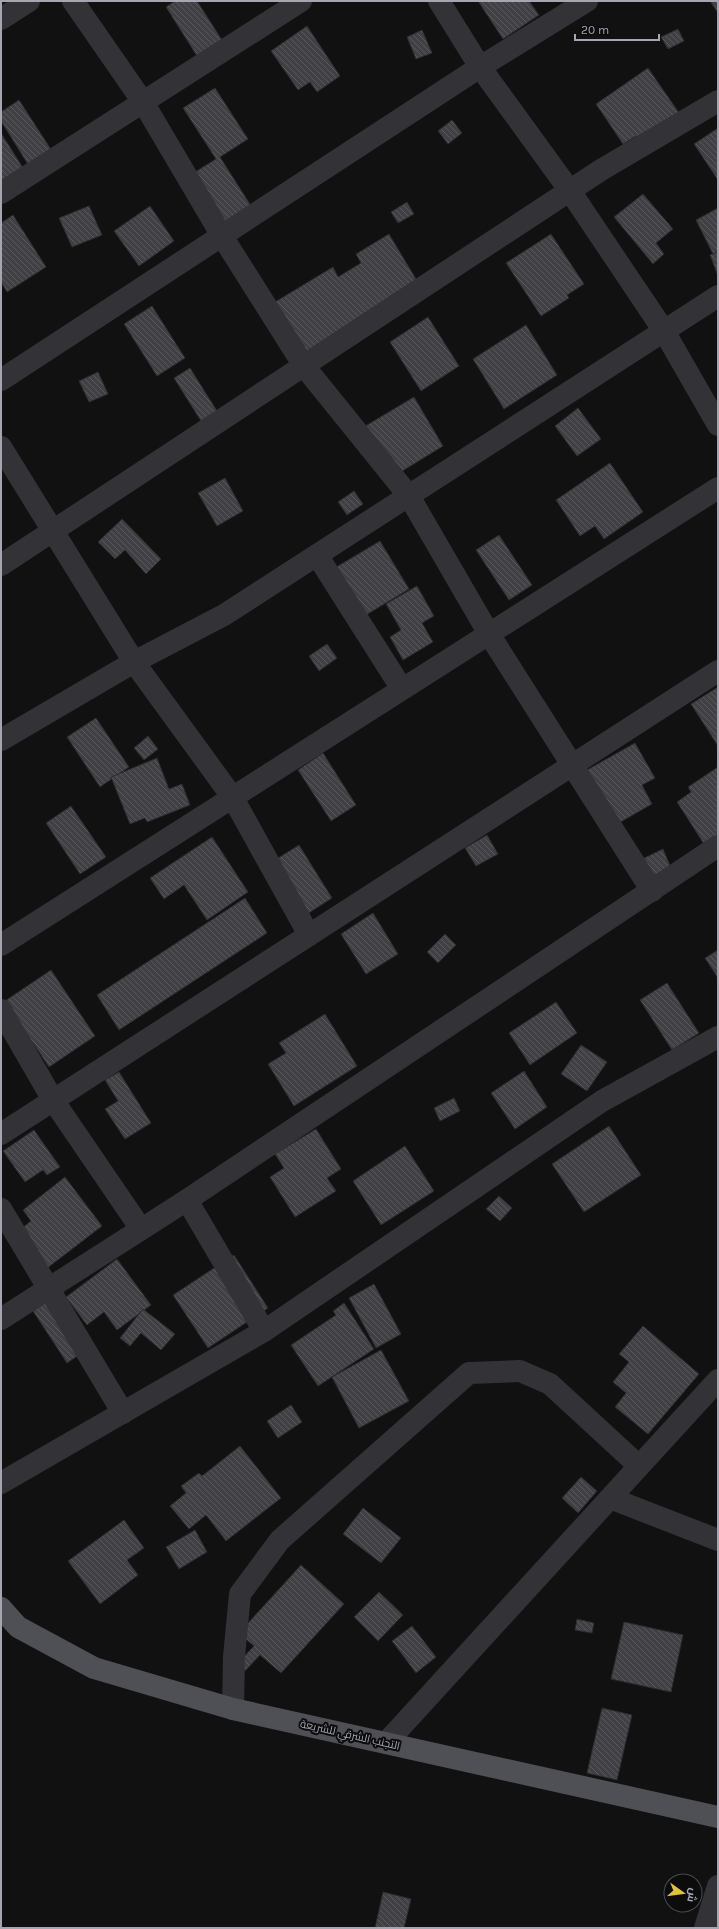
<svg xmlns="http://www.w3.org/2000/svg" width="719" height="1929" font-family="Karla,Cairo,sans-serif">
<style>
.building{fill:url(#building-back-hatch);stroke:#2c2b2e}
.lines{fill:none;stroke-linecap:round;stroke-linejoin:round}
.minor{stroke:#333337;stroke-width:22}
.major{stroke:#4f4f56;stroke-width:22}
.labels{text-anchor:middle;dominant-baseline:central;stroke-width:4;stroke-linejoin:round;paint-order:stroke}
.street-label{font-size:11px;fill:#a4a6b2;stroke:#0c0c0d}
</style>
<defs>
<pattern id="building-back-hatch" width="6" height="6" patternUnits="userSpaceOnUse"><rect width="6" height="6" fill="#414145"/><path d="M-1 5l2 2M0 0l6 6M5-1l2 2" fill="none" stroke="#59595d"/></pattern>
</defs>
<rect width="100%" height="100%" fill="#111112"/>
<!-- building -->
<g class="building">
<polygon points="175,1 197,1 222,40 197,56 166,7"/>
<polygon points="478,1 529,1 539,15 503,39"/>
<polygon points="710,1 718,1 718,13"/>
<polygon points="307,26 340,76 317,92 310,82 298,90 271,51"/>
<polygon points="678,29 684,41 668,49 661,37"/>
<polygon points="422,30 432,53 416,59 407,37"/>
<polygon points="648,68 684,120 643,147 636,136 623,144 596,104"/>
<polygon points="215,88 248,139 220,157 253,209 221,230 187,177 216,159 183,108"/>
<polygon points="19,100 52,151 29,166 1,121 1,112"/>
<polygon points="452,120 462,133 448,144 438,131"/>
<polygon points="718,128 718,180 694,144"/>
<polygon points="1,133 23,168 1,181"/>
<polygon points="643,194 673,229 656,243 664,254 653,264 614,217"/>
<polygon points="407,202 414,214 398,223 391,212"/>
<polygon points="89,206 102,235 72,247 59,218"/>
<polygon points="150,206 174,241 139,266 114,231"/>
<polygon points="718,208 718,254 714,256 696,220"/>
<polygon points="13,215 46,267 7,292 1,282 1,223"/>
<polygon points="389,234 419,284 302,357 270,305 333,267 338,277 361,263 356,254"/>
<polygon points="551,234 584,284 567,295 569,298 541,316 506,263"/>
<polygon points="718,252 718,276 710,255"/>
<polygon points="152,306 185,358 157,376 124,324"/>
<polygon points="428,317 459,366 421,391 390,342"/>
<polygon points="526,325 557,375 504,409 473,359"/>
<polygon points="190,368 217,411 201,421 174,378"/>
<polygon points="98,372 108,394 89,402 79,381"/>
<polygon points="414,397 443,446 386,481 357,431"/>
<polygon points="578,408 601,439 577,456 555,426"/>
<polygon points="610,463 643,512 604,539 595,526 580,536 556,500"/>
<polygon points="225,478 243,511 217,526 198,493"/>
<polygon points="354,491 363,504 347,515 338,502"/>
<polygon points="122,519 161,559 146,574 125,550 115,559 98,542"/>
<polygon points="499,535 532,585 509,600 476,550"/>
<polygon points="380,541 409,589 351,624 323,575"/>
<polygon points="417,586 434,616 422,623 433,642 403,660 390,637 401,630 386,604"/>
<polygon points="327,644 337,658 319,671 309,656"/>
<polygon points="718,687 718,746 691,704"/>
<polygon points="96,718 129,767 100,787 67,737"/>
<polygon points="148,736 158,749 144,760 134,748"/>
<polygon points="635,743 655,778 642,785 652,804 617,824 587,770"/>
<polygon points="323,753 356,805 331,821 298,770"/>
<polygon points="157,758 169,789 182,784 190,805 147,822 145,818 130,824 111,777"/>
<polygon points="718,767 718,835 704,844 677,802 691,792 688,787"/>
<polygon points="71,806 106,857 80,874 46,823"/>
<polygon points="487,835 498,854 476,866 465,848"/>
<polygon points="212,837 248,892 207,920 184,885 164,899 150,878"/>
<polygon points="299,845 332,898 301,918 267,865"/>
<polygon points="663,849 671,868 640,882 632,864"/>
<polygon points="245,898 267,933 119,1030 97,995"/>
<polygon points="373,913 398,954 366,974 341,934"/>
<polygon points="445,934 456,945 438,963 427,952"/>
<polygon points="718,950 718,978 705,958"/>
<polygon points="51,970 95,1036 49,1067 5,1001"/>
<polygon points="667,983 699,1033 672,1050 640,1000"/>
<polygon points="556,1002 577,1033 530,1065 509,1033"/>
<polygon points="325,1014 357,1066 294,1106 268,1064 286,1053 279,1043"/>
<polygon points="581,1045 607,1062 587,1091 561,1074"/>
<polygon points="524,1071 547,1107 515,1129 491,1093"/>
<polygon points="119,1072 151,1123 125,1139 105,1109 118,1101 105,1080"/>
<polygon points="454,1098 460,1111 440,1121 434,1108"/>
<polygon points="609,1126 641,1175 584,1212 552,1164"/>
<polygon points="316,1129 341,1169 327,1178 336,1191 295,1217 270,1177 284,1168 275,1154"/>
<polygon points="34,1130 60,1167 47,1175 43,1170 25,1182 3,1151"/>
<polygon points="405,1146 434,1191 381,1225 353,1181"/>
<polygon points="65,1177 102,1226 46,1269 17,1232 31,1221 23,1210"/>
<polygon points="499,1196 512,1208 500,1221 486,1209"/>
<polygon points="234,1255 268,1308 208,1348 173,1295"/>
<polygon points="117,1259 151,1305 117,1330 104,1312 87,1325 66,1297"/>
<polygon points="374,1284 401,1334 376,1348 349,1298"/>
<polygon points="57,1294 92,1346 67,1363 33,1311"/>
<polygon points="344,1303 374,1349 318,1386 291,1345 336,1315 333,1311"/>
<polygon points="143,1309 175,1334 161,1350 141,1333 130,1346 120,1338"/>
<polygon points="643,1326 699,1374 648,1434 615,1407 626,1393 613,1382 629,1362 619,1354"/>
<polygon points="381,1350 409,1401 359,1428 332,1377"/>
<polygon points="291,1405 302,1422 278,1438 267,1421"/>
<polygon points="240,1446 281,1498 226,1541 206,1515 189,1529 170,1506 186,1493 181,1486 199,1473 202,1476"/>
<polygon points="581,1477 597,1491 578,1513 562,1498"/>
<polygon points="363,1508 401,1538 381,1563 343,1534"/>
<polygon points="124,1520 144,1548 127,1560 138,1575 100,1604 68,1561"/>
<polygon points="195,1530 207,1552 179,1569 166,1547"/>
<polygon points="301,1565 344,1604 281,1673 260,1655 245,1671 237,1664 254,1646 239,1633"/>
<polygon points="379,1592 403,1615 378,1641 354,1617"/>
<polygon points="577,1619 594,1623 592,1633 575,1630"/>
<polygon points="624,1622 683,1635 671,1692 611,1679"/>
<polygon points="412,1626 436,1657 416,1673 392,1641"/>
<polygon points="602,1708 632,1715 617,1780 587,1773"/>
<polygon points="383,1892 411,1899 404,1928 375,1928"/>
</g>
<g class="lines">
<!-- minor -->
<g class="minor">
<polyline points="73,1 143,102 222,236 304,366 409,496 489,634 652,891"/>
<polyline points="439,1 480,67 570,191 664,331 718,425"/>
<polyline points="1,19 29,1"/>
<polyline points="1,193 301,1"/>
<polyline points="1,380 480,67 587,1"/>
<polyline points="1,447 134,662 233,798 309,935"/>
<polyline points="317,555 402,689"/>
<polyline points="1,565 601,170 718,101"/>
<polyline points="1,740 134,662 224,615 718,296"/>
<polyline points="1,945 718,488"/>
<polyline points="1,1010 53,1100 141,1229"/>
<polyline points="1,1134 718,671"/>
<polyline points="187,1200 264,1331"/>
<polyline points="1,1209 123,1413"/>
<polyline points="1,1319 187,1200 718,846"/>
<polyline points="1,1483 264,1331 602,1101 718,1037"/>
<polyline points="610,1498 718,1540"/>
<polyline points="233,1709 234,1657 240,1594 280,1540 469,1373 520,1371 550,1384 639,1466"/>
<polyline points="386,1743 718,1380"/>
<polyline points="705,1928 718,1886"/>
</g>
<!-- major -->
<polyline class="major" points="1,1608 18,1627 94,1668 233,1709 718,1817"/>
</g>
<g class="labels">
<!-- street labels -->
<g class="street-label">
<text transform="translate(350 1735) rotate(13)">التجنب الشرقي للشريعة</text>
</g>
</g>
<!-- border -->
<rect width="719" height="1929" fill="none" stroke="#a4a6b2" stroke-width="4"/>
<!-- north arrow -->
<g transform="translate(683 1893) rotate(104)"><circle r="19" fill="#0c0c0d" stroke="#494a4f"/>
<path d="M0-3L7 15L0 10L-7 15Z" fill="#dec13e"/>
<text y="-6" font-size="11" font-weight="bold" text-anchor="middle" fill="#a4a6b2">ش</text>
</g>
<!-- scale -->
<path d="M575 34v6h84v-6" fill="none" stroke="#a4a6b2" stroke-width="2"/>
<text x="581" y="34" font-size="12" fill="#a4a6b2" stroke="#0c0c0d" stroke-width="3" paint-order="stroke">20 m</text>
</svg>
